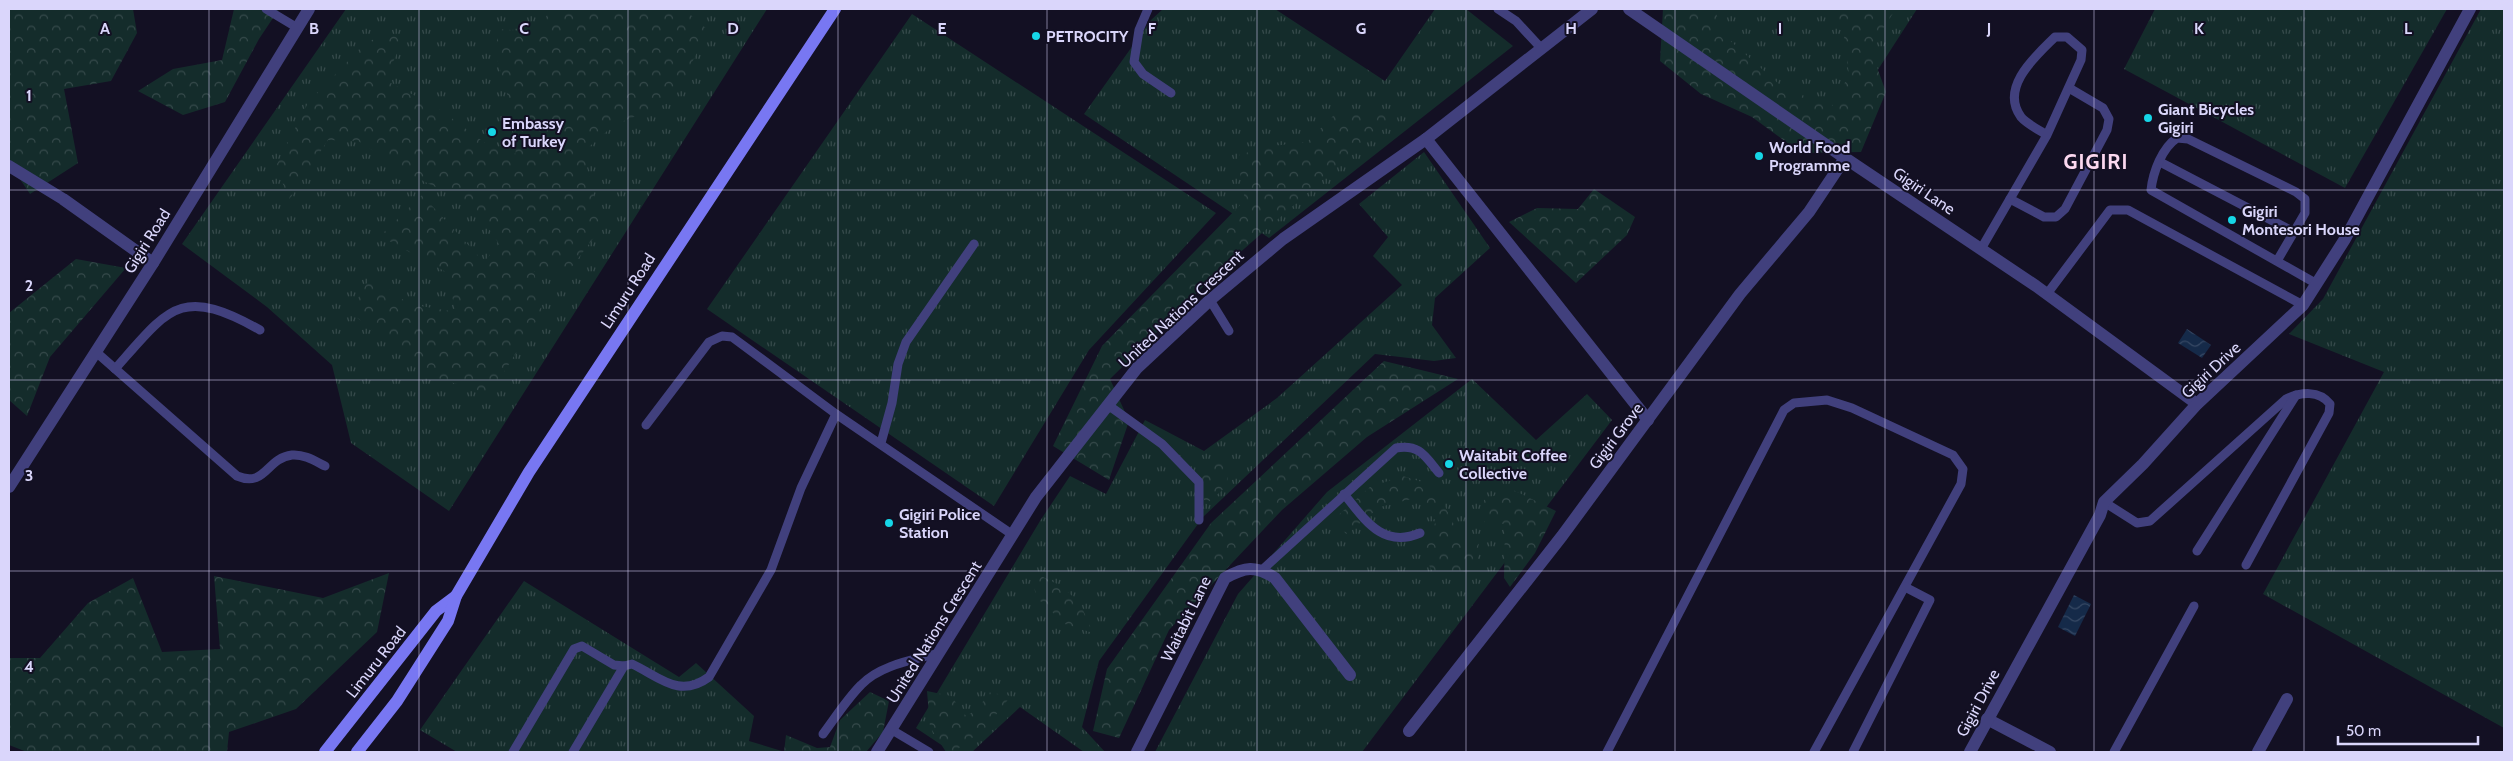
<svg xmlns="http://www.w3.org/2000/svg" width="2513" height="761" font-family="Cabin,sans-serif">
<style>
.grass{fill:url(#grass-tufts)}
.forest{fill:url(#forest-crowns)}
.water{fill:url(#water-waves)}
.lines{fill:none;stroke-linecap:round;stroke-linejoin:round}
.lane{stroke:#41407d;stroke-width:9}
.street{stroke:#41407d;stroke-width:12}
.secondary{stroke:#7877f2;stroke-width:12}
.grid{fill:none;stroke:#dad6fb;stroke-width:1;stroke-opacity:0.55}
.poi-dot{fill:#16d6e7;stroke:#131023;stroke-width:2}
.labels{text-anchor:middle;dominant-baseline:central;stroke-width:4;stroke-linejoin:round;paint-order:stroke}
.poi-label{font-size:16px;font-weight:bold;fill:#dad6fb;stroke:#131023;text-anchor:start}
.street-label{font-size:16px;fill:#dad6fb;stroke:#131023}
.district-label{font-size:21px;font-weight:bold;letter-spacing:1px;fill:#fbd8ef;stroke:#131023}
.grid-label{font-size:16px;text-anchor:middle;font-weight:bold;fill:#dad6fb;stroke:#131023;stroke-width:4;stroke-linejoin:round;paint-order:stroke}
</style>
<defs>
<pattern id="grass-tufts" width="24" height="20" patternUnits="userSpaceOnUse" patternTransform="scale(1.25)"><rect width="24" height="20" fill="#142c2b"/><path d="M3 7l-1-3M5 7V3M7 7l1-3M15 17l-1-3M17 17v-4M19 17l1-3" fill="none" stroke="#364a4b"/></pattern>
<pattern id="forest-crowns" width="20" height="18" patternUnits="userSpaceOnUse" patternTransform="scale(1.25)"><rect width="20" height="18" fill="#142c2b"/><path d="M2 6a3 3 0 1 1 6 0M12 15a3 3 0 1 1 6 0" fill="none" stroke="#364a4b"/></pattern>
<pattern id="water-waves" width="16" height="10" patternUnits="userSpaceOnUse" patternTransform="scale(1.25)"><rect width="16" height="10" fill="#152a49"/><path d="M0 5q4-4 8 0t8 0" fill="none" stroke="#364864"/></pattern>
</defs>
<rect width="100%" height="100%" fill="#131023"/>
<!-- grass -->
<g class="grass">
<polygon points="346,9 767,9 449,511 351,443 332,365 267,307 182,244"/>
<polygon points="1163,9 1275,9 1385,81 1435,9 1466,9 1513,46 1269,238 1084,114 1151,20"/>
<polygon points="1662,9 1917,9 1832,141"/>
<polygon points="2155,9 2447,9 2345,188 2124,69"/>
<polygon points="2481,9 2504,9 2504,728 2263,594 2384,372 2289,334 2323,299"/>
<polygon points="912,14 1216,213 1089,350 994,506 707,309"/>
<polygon points="1424,152 1490,248 1435,298 1432,325 1456,358 1434,361 1375,354 1203,517 1099,661 1082,727 1105,752 1084,752 1020,707 972,752 952,752 916,728 1040,521 1070,476 1106,494 1145,420 1204,451 1277,398 1402,285 1373,256 1388,237 1359,204"/>
<polygon points="1472,379 1536,440 1587,394 1612,420 1362,752 1155,752 1238,594 1327,492"/>
<polygon points="524,581 679,677 696,663 754,716 749,741 785,752 457,752 420,730"/>
</g>
<!-- forest -->
<g class="forest">
<polygon points="9,9 133,9 137,33 111,81 64,89 78,163 30,194 9,163"/>
<polygon points="234,9 279,9 259,39 225,102 183,115 138,91 173,69 222,60"/>
<polygon points="551,9 684,9 708,30 673,101 614,125 583,152 602,227 567,273 534,271 542,312 490,394 427,375 350,312 371,276 409,304 456,312 446,272 380,236 422,195 484,262 499,244 474,206 409,174 358,141 328,140 288,201 277,164 308,103 367,41 406,33 385,80 438,108 485,143 516,154 509,101 496,55 498,29 536,32"/>
<polygon points="1663,9 1714,9 1727,38 1780,85 1831,108 1849,75 1843,28 1826,9 1896,9 1870,48 1886,92 1861,152 1801,153 1752,117 1701,94 1660,61"/>
<polygon points="1338,111 1396,115 1219,271 1110,379 1129,421 1109,480 1053,446 1102,346 1245,200 1237,156 1264,147 1307,142"/>
<polygon points="1594,189 1635,217 1627,235 1576,283 1509,222 1537,208 1578,209"/>
<polygon points="76,259 126,268 50,357 27,416 9,400 9,313"/>
<polygon points="1384,361 1458,379 1367,437 1282,510 1169,630 1119,738 1093,731 1107,669 1211,523"/>
<polygon points="1211,459 1229,459 1227,486 1206,504 1193,474"/>
<polygon points="1403,476 1435,486 1459,535 1479,542 1476,567 1459,573 1434,574 1422,553 1436,521 1415,498 1380,507 1346,534 1334,519 1370,487"/>
<polygon points="1511,489 1556,511 1535,553 1510,587 1504,578 1505,524 1484,522 1484,500"/>
<polygon points="1029,570 1061,586 1080,603 1093,633 1065,624 1037,598"/>
<polygon points="389,573 377,632 296,709 229,732 227,752 27,752 9,745 9,658 40,658 88,603 133,578 162,652 220,649 214,576 323,598"/>
<polygon points="927,691 951,696 966,716 981,707 986,692 1011,696 982,732 965,742 955,752 946,752 930,727"/>
<polygon points="870,692 889,701 883,732 866,752 784,752 786,735 817,748 830,747 840,720"/>
</g>
<!-- water -->
<g class="water">
<polygon points="2187,329 2211,345 2202,358 2178,343"/>
<polygon points="2074,595 2091,604 2075,636 2058,627"/>
</g>
<g class="lines">
<!-- lane -->
<g class="lane">
<polyline points="266,9 296,27"/>
<polyline points="1148,9 1139,30 1134,62 1143,74 1171,93"/>
<polyline points="1498,9 1516,21 1541,48"/>
<polyline points="2160,162 2294,232"/>
<polyline points="2010,199 2044,217 2056,217 2065,209 2107,130 2109,119 2103,108 2069,88"/>
<path d="M 1981,249 L 2047,135 L 2081,60 L 2082,50 L 2067,37 L 2055,37 C 2037,55 1999,87 2021,117 C 2027,124 2039,130 2047,135"/>
<path d="M 2277,261 L 2305,213 L 2305,199 L 2296,192 L 2188,139 L 2177,138 C 2162,148 2153,172 2151,190 L 2317,284"/>
<polyline points="2047,294 2110,210 2128,210 2303,305"/>
<polyline points="1210,300 1229,331"/>
<path d="M 96,352 L 237,476 C 266,488 266,458 292,455 C 304,454 315,461 325,466"/>
<path d="M 115,369 C 169,308 180,285 260,330"/>
<polyline points="1108,405 1162,444 1199,482 1199,520"/>
<polyline points="646,425 709,342 722,336 732,337 836,414 1013,535"/>
<polyline points="881,443 892,403 898,364 906,342 974,244"/>
<path d="M 1344,494 C 1365,520 1383,549 1420,533"/>
<path d="M 2104,502 L 2137,523 L 2150,521 L 2286,399 C 2301,392 2319,390 2330,404 L 2329,413 L 2246,565"/>
<polyline points="2197,551 2296,395"/>
<path d="M 1262,570 L 1396,448 C 1420,444 1425,456 1439,473"/>
<polyline points="892,730 929,752"/>
<path d="M 823,734 C 835,718 847,699 861,685 C 880,665 913,660 939,653"/>
<polyline points="513,752 574,649 582,646 614,665 624,666"/>
<path d="M 573,752 L 624,666 L 632,664 C 660,677 679,699 709,677 L 771,570 L 801,488 L 836,414"/>
<polyline points="1607,752 1784,410 1794,403 1827,400 1852,408 1953,455 1963,469 1961,484 1814,752"/>
<polyline points="1853,752 1930,600 1905,587"/>
<polyline points="2114,752 2194,606"/>
</g>
<!-- street -->
<g class="street">
<polyline points="1629,9 1845,158 2036,286 2197,404"/>
<polyline points="1426,139 1648,420"/>
<polyline points="9,166 63,199 153,263"/>
<polyline points="9,487 153,263 309,9"/>
<polyline points="1987,719 2050,752"/>
<polyline points="1409,731 1562,536 1740,294 1809,212 1845,158"/>
<polyline points="877,752 1036,497 1137,368 1210,300 1283,239 1426,139 1592,9"/>
<path d="M 1137,752 L 1225,578 C 1245,567 1255,565 1275,578 L 1350,675"/>
<polyline points="1970,752 2100,515 2104,502 2143,464 2197,404 2303,305 2345,239 2470,9"/>
<polyline points="2258,752 2287,699"/>
</g>
<!-- secondary -->
<g class="secondary">
<polyline points="325,752 436,611 456,596"/>
<polyline points="357,752 397,701 448,621 456,596 529,472 835,9"/>
</g>
</g>
<!-- grid -->
<path class="grid" d="M 209,9 L 209,752M 419,9 L 419,752M 628,9 L 628,752M 838,9 L 838,752M 1047,9 L 1047,752M 1257,9 L 1257,752M 1466,9 L 1466,752M 1675,9 L 1675,752M 1885,9 L 1885,752M 2094,9 L 2094,752M 2304,9 L 2304,752M 9,190 L 2504,190M 9,380 L 2504,380M 9,571 L 2504,571"/>
<!-- markers -->
<g class="poi-dot">
<circle cx="1036" cy="36" r="5"/>
<circle cx="2148" cy="118" r="5"/>
<circle cx="492" cy="132" r="5"/>
<circle cx="1759" cy="156" r="5"/>
<circle cx="2232" cy="220" r="5"/>
<circle cx="1449" cy="464" r="5"/>
<circle cx="889" cy="523" r="5"/>
</g>
<g class="labels">
<!-- poi labels -->
<g class="poi-label">
<text x="1046" y="36">PETROCITY</text>
<text x="2158" y="109">Giant Bicycles<tspan x="2158" dy="18">Gigiri</tspan></text>
<text x="502" y="123">Embassy<tspan x="502" dy="18">of Turkey</tspan></text>
<text x="1769" y="147">World Food<tspan x="1769" dy="18">Programme</tspan></text>
<text x="2242" y="211">Gigiri<tspan x="2242" dy="18">Montesori House</tspan></text>
<text x="1459" y="455">Waitabit Coffee<tspan x="1459" dy="18">Collective</tspan></text>
<text x="899" y="514">Gigiri Police<tspan x="899" dy="18">Station</tspan></text>
</g>
<!-- street labels -->
<g class="street-label">
<text transform="translate(1924 191) rotate(34)">Gigiri Lane</text>
<text transform="translate(147 241) rotate(-58)">Gigiri Road</text>
<text transform="translate(628 291) rotate(-57)">Limuru Road</text>
<text transform="translate(1181 309) rotate(-43)">United Nations Crescent</text>
<text transform="translate(2211 370) rotate(-43)">Gigiri Drive</text>
<text transform="translate(1616 436) rotate(-53)">Gigiri Grove</text>
<text transform="translate(1186 619) rotate(-64)">Waitabit Lane</text>
<text transform="translate(934 632) rotate(-58)">United Nations Crescent</text>
<text transform="translate(376 662) rotate(-52)">Limuru Road</text>
<text transform="translate(1978 703) rotate(-62)">Gigiri Drive</text>
</g>
<!-- district labels -->
<g class="district-label">
<text x="2096" y="161">GIGIRI</text>
</g>
</g>
<g class="grid-label">
<text x="105" y="34">A</text>
<text x="314" y="34">B</text>
<text x="524" y="34">C</text>
<text x="733" y="34">D</text>
<text x="942" y="34">E</text>
<text x="1152" y="34">F</text>
<text x="1361" y="34">G</text>
<text x="1571" y="34">H</text>
<text x="1780" y="34">I</text>
<text x="1989" y="34">J</text>
<text x="2199" y="34">K</text>
<text x="2408" y="34">L</text>
<text x="29" y="101">1</text>
<text x="29" y="291">2</text>
<text x="29" y="481">3</text>
<text x="29" y="672">4</text>
</g>
<!-- border -->
<rect width="2513" height="761" fill="none" stroke="#dad6fb" stroke-width="20"/>
<!-- scale -->
<path d="M2338 736v8h140v-8" fill="none" stroke="#dad6fb" stroke-width="2.5"/>
<text x="2346" y="736" font-size="15" fill="#dad6fb" stroke="#131023" stroke-width="4" paint-order="stroke">50 m</text>
</svg>
